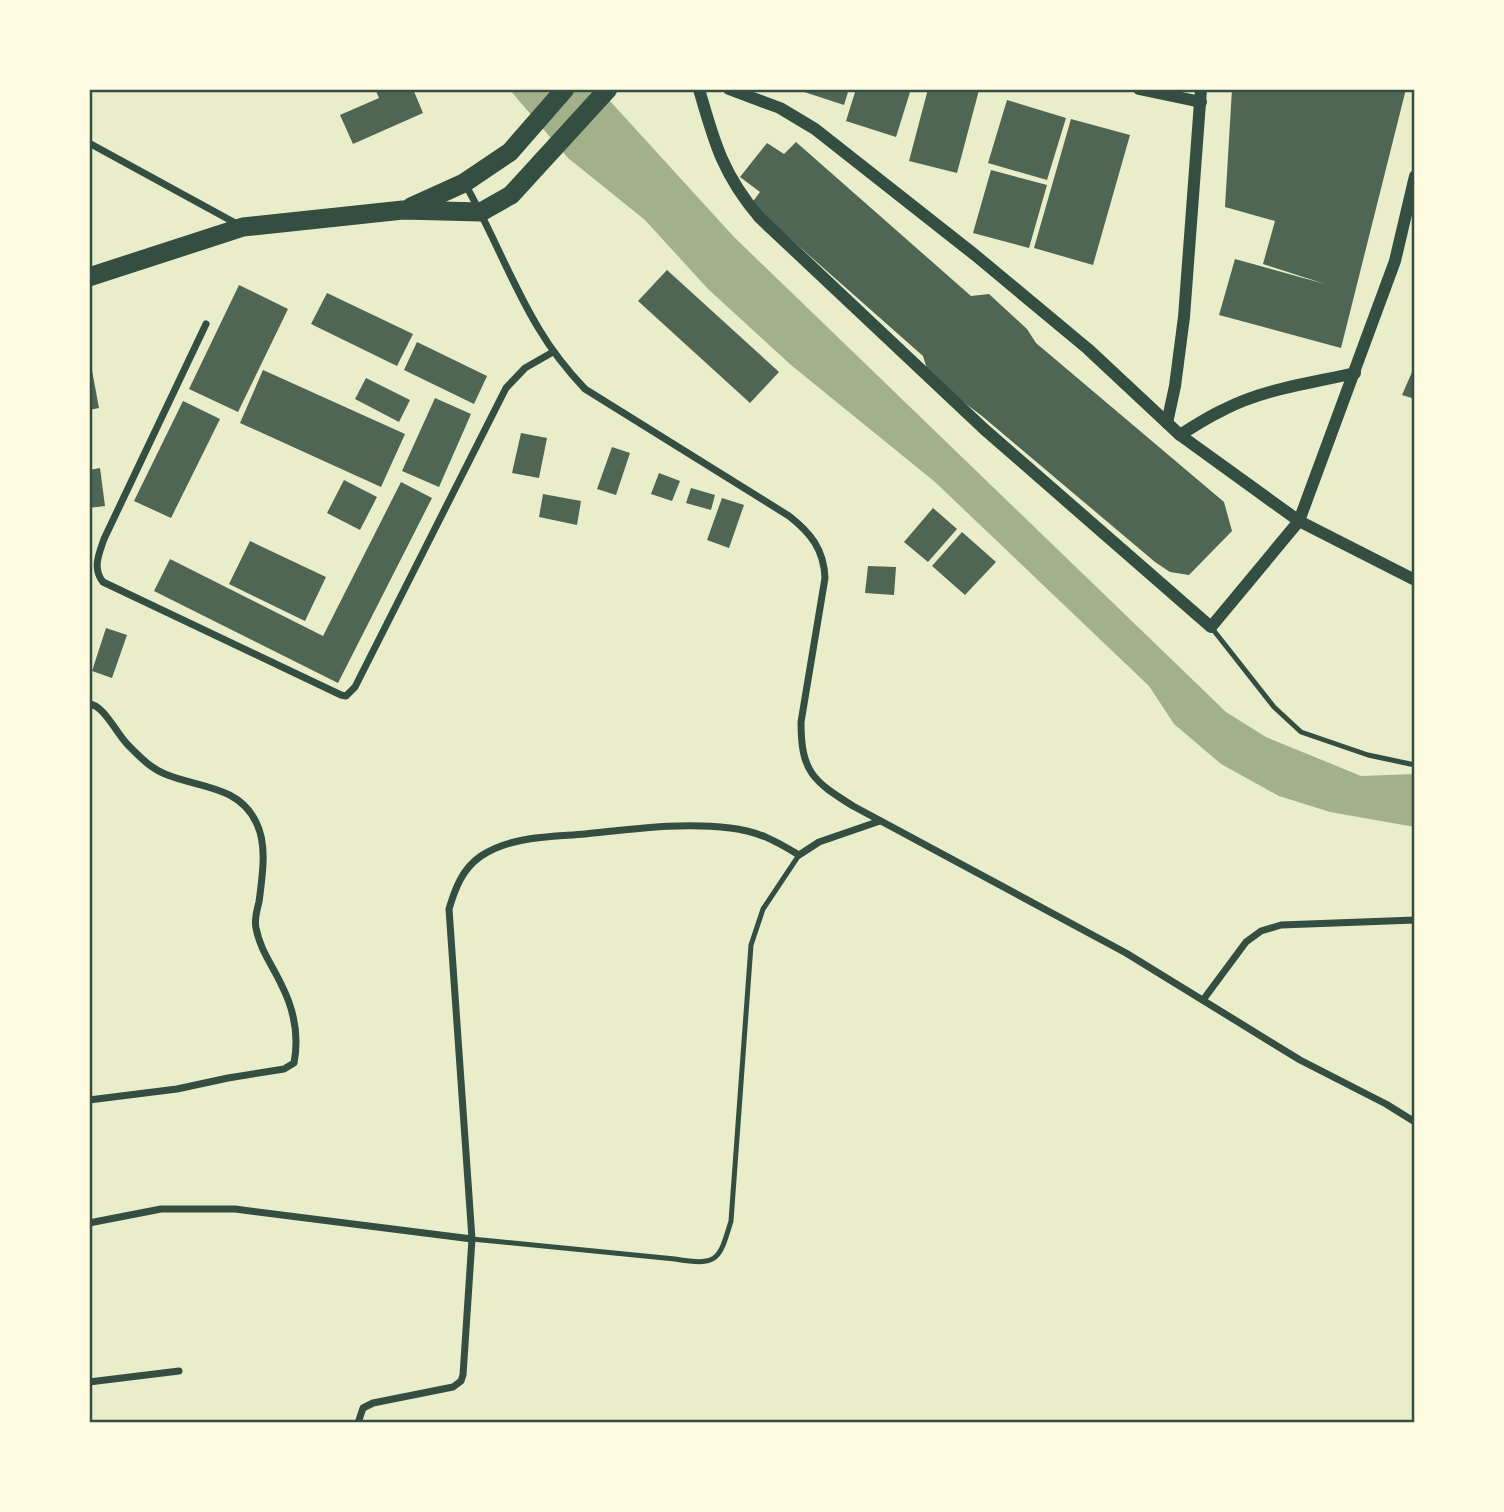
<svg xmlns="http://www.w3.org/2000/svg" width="1504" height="1512" font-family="'Zilla Slab',serif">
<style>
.water{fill:#a3b18a}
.building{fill:#4f6655}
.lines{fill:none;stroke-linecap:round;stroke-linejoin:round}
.service{stroke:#344e41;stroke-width:5}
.minor{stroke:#344e41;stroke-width:7}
.tertiary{stroke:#344e41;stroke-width:12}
.trunk{stroke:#344e41;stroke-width:19}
.neatline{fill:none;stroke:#344e41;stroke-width:2.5}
</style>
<rect width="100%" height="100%" fill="#e9edc9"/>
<!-- water -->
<polygon class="water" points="509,89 599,89 734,237 1226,712 1266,737 1361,776 1415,774 1415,827 1330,812 1279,796 1221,764 1174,724 1149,686 935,482 791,365 708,289 645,220 568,158"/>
<!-- building -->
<g class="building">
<polygon points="375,89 413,89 423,113 353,144 340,115 379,98"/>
<polygon points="795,89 849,89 844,105"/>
<polygon points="856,89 911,89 896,137 846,121"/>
<polygon points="928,89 979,90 957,173 909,161"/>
<polygon points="1232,89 1406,89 1341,348 1219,315 1235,259 1325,284 1263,264 1275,221 1225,207"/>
<polygon points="1007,100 1066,118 1047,180 988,163"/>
<polygon points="1071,119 1130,135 1093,265 1034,248"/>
<polygon points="796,142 971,296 989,294 1027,329 1036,343 1224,502 1232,531 1189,575 1170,572 1155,562 982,416 929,376 923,356 751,204 760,192 740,177 767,143 784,154"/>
<polygon points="991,170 1047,185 1029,248 973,233"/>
<polygon points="667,270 779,372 750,403 638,301"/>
<polygon points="239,285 288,309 238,412 189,389"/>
<polygon points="327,293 413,334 397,366 311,324"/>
<polygon points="417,342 487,376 474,404 404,370"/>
<polygon points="89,354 99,408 89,410"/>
<polygon points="1415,365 1415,399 1402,395"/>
<polygon points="263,370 405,434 381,487 240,423"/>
<polygon points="366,378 410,400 399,422 355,399"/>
<polygon points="435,398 471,414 439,487 402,471"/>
<polygon points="183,401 220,419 171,518 134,501"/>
<polygon points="521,433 547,438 539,478 512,473"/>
<polygon points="612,447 630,453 616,495 597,489"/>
<polygon points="100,468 105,506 89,508 89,470"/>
<polygon points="659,473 680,481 672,501 651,494"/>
<polygon points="344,480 377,497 360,530 327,513"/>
<polygon points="401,482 432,498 338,683 154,591 170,559 323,636"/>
<polygon points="691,488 715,495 711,510 686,503"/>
<polygon points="543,494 581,501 577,525 539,517"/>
<polygon points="722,498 744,505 729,548 707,540"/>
<polygon points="933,508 957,529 928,562 904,542"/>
<polygon points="962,532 996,562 965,595 932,566"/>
<polygon points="250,541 326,577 305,621 229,584"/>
<polygon points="868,566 896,567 894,595 865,593"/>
<polygon points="106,628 127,635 112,678 92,671"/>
</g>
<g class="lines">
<!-- service -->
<g class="service">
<polyline points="1211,627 1274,707 1301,732 1368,755 1415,765"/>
<path d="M 472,1239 L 675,1259 C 718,1266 719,1261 731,1221 L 751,945 L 763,909 L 799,855"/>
</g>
<!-- minor -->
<g class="minor">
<polyline points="89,143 239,225"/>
<path d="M 465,184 C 492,231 511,283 539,329 C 552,351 568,371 585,389 L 789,516 C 811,533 824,550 825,578 L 801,722 C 801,772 813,781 853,806 L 1126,953 L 1300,1060 L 1386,1104 L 1415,1122"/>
<path d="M 206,324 L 104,539 C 99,554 92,568 103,582 L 341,695 L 346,696 L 355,687 L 506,388 L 525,368 L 553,352"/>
<path d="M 89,704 C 104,705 116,733 128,745 C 139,756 150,768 165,774 C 198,788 238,785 256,822 C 268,845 262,878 259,902 C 257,910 254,919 256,928 C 260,950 273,966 282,986 C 294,1010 299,1037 294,1063 L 284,1069 L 228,1078 L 177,1089 L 89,1100"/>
<polyline points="1203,1000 1246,942 1261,931 1281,925 1415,920"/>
<polyline points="89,1223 161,1209 235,1209 472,1239"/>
<polyline points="89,1382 179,1371"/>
<path d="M 358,1423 L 363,1408 L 373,1403 L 453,1387 L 461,1381 L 463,1375 L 472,1239 L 449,909 C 455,889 462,869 481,856 C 510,836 552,837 585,834 C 634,829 682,822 730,828 C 758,831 776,841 799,855 L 819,842 L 880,821"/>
</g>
<!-- tertiary -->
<g class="tertiary">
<path d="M 699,89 C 714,142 723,175 760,218 L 984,429 L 1211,627 L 1299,521 L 1395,261 L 1415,176"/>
<polyline points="729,89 780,108 815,129 975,255 1088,349 1180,435 1299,521 1415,580"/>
<polyline points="1139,89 1201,102"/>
<polyline points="1167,423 1175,386 1184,317 1201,89"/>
<path d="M 1180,435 C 1194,426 1208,417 1223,410 C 1263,389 1311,383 1355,373"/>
</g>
<!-- trunk -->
<g class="trunk">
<polyline points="411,207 464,183 510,152 565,89"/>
<polyline points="89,277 243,227 403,210 481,212 511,195 608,89"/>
</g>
</g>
<!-- border -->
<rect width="1504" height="1512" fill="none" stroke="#fefae0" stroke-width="182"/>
<rect x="91" y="91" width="1322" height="1330" class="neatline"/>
</svg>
